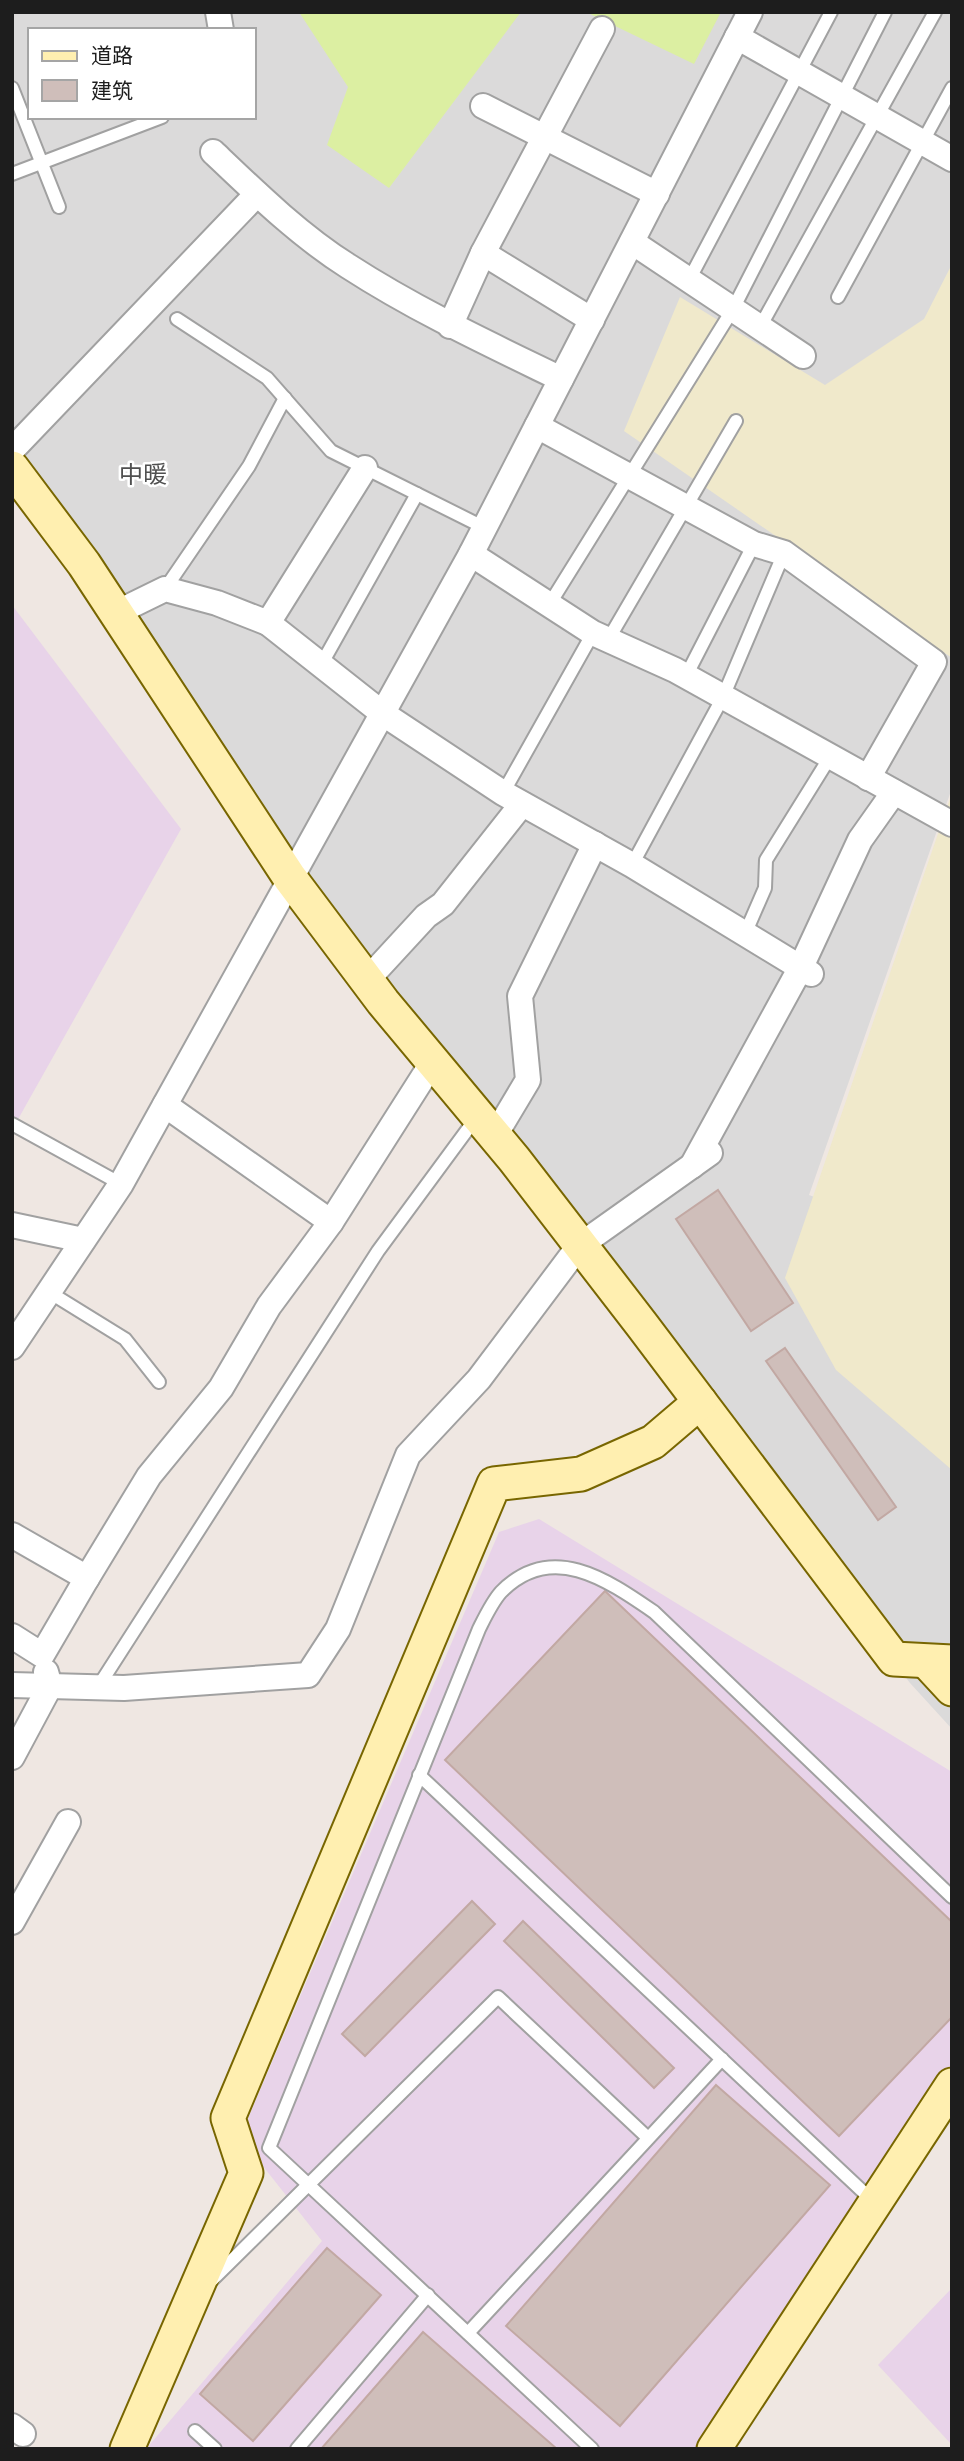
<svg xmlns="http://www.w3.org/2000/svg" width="964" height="2461" font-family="'Asap Condensed','Noto Sans SC',sans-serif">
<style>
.residential{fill:#dbdada;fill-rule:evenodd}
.industrial{fill:#e8d3e9}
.farmland{fill:#f0e9cb}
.grass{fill:#dcefa2}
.building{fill:#cfbeba;stroke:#c2a8a3;stroke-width:2}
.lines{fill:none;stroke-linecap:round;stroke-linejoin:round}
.lane-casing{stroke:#a1a1a1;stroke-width:16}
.street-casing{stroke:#a1a1a1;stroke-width:28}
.secondary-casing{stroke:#786600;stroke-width:37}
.lane{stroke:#fff;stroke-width:12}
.street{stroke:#fff;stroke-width:24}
.secondary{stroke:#ffefb0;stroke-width:33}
.labels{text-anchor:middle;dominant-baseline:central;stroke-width:5;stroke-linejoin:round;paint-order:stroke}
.quarter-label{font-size:24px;fill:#505050;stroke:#fff}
</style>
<rect width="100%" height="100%" fill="#efe7e2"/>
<!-- residential -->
<path class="residential" d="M 12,12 L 952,12 L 952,788 L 809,1195 L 952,1249 L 952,1729 L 910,1683 L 12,482 ZM 30,30 L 254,30 L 254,117 L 30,117 Z"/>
<!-- industrial -->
<g class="industrial">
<polygon points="12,605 181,829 12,1130"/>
<polygon points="539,1519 952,1772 952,2063 698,2449 146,2449 322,2241 240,2137 499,1532"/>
<polygon points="952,2288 952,2445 878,2365"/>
</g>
<!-- farmland -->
<g class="farmland">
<polygon points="952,264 952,658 624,431 680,297 825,385 924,319"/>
<polygon points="952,793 952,1470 836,1370 785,1278"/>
</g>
<!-- grass -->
<g class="grass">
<polygon points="299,12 521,12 389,188 327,145 348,87"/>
<polygon points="586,12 721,12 694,64"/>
</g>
<!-- building -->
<g class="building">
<polygon points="718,1190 793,1303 751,1331 676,1219"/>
<polygon points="785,1348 896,1507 878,1520 766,1361"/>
<polygon points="605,1591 952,1922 952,2017 839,2136 445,1760"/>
<polygon points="472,1901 495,1924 365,2056 342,2034"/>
<polygon points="523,1921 674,2068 654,2088 504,1941"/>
<polygon points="716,2085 830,2185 620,2426 506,2326"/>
<polygon points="327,2248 381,2295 253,2441 200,2394"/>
<polygon points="423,2332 557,2449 321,2449"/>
</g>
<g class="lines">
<!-- lane casing -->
<g class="lane-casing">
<g id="lane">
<polyline points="12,88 59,207"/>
<polyline points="12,174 162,117"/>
<polyline points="689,280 831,12"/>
<polyline points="838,297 952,88"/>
<polyline points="177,319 267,378 331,451 485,528"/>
<polyline points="760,327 935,12"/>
<polyline points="165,589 249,466 285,398"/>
<polyline points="549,605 733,309 885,12"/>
<polyline points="608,640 736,421"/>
<polyline points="321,665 417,494"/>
<polyline points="686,676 754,544"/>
<polyline points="503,793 593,633"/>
<polyline points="632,865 723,697 784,553"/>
<polyline points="745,934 765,888 766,860 830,757"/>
<polyline points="12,1124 121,1184"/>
<polyline points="49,1292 125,1339 159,1382"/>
<polyline points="98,1687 378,1251 476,1118"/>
<polyline points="419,1775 875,2203"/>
<polyline points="212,2280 498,1997 648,2138"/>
<polyline points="468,2333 722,2059"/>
<polyline points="195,2431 215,2449"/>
<polyline points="297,2449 428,2295"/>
<path d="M 592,2449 L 269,2148 L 479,1629 C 485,1617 492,1602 501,1592 C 551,1541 606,1579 654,1612 L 952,1897"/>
</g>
</g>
<!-- street casing -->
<g class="street-casing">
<g id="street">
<polyline points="218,12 221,30"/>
<polyline points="737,37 952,159"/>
<polyline points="483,106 657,194"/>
<path d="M 213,152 C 255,192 299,235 348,266 C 416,310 489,344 561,379"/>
<polyline points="632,242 803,356"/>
<polyline points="483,253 592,320"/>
<polyline points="450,326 483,253 602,29"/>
<polyline points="537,426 754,544 784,553 934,662 868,778"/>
<polyline points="12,450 257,194"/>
<polyline points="471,554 593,633 675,670 952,824"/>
<polyline points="116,613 165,589 217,603 268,623 365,468"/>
<polyline points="268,623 382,713 503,793 632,865 811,974"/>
<polyline points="367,980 426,916 443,904 522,804"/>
<polyline points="165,1105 331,1222 434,1060"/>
<polyline points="494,1137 528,1080 520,996 595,844"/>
<polyline points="692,1166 801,967 860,840 894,792"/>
<polyline points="12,1225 83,1240"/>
<polyline points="12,1347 121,1184 471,554 750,12"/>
<polyline points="12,1535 87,1578 42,1655 12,1636"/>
<polyline points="87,1578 149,1476 221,1388 269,1306 331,1222"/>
<polyline points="12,1685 124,1688 308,1675 338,1629 408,1455 479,1379 579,1246 710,1153"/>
<polyline points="12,1757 50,1686 46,1672"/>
<polyline points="12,1922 68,1822"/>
<polyline points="12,2426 23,2434"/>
</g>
</g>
<!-- secondary casing -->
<g class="secondary-casing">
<g id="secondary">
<polyline points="12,468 84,564 290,878 383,1002 514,1159 642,1325 894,1659 952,1662"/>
<polyline points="927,1662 952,1689"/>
<polyline points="127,2449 246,2173 228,2118 494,1484 581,1474 653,1442 700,1402"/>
<polyline points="714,2449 952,2085"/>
</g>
</g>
<!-- lane -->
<use href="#lane" class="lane"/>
<!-- street -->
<use href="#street" class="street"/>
<!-- secondary -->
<use href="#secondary" class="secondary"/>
</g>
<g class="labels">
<!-- quarter labels -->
<g class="quarter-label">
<text x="143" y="474">中暖</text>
</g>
</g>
<!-- border -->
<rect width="964" height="2461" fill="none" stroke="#1d1d1d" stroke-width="28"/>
<!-- legend -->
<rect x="28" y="28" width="228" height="91" fill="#ffffff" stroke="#a5a5a5" stroke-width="2"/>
<rect x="42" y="51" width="35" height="10" fill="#ffefb0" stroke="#a5a5a5" stroke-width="2"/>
<text x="91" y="63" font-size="21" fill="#1d1d1d">道路</text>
<rect x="42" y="80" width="35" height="21" fill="#cfbeba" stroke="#a5a5a5" stroke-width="2"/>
<text x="91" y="98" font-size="21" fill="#1d1d1d">建筑</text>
</svg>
